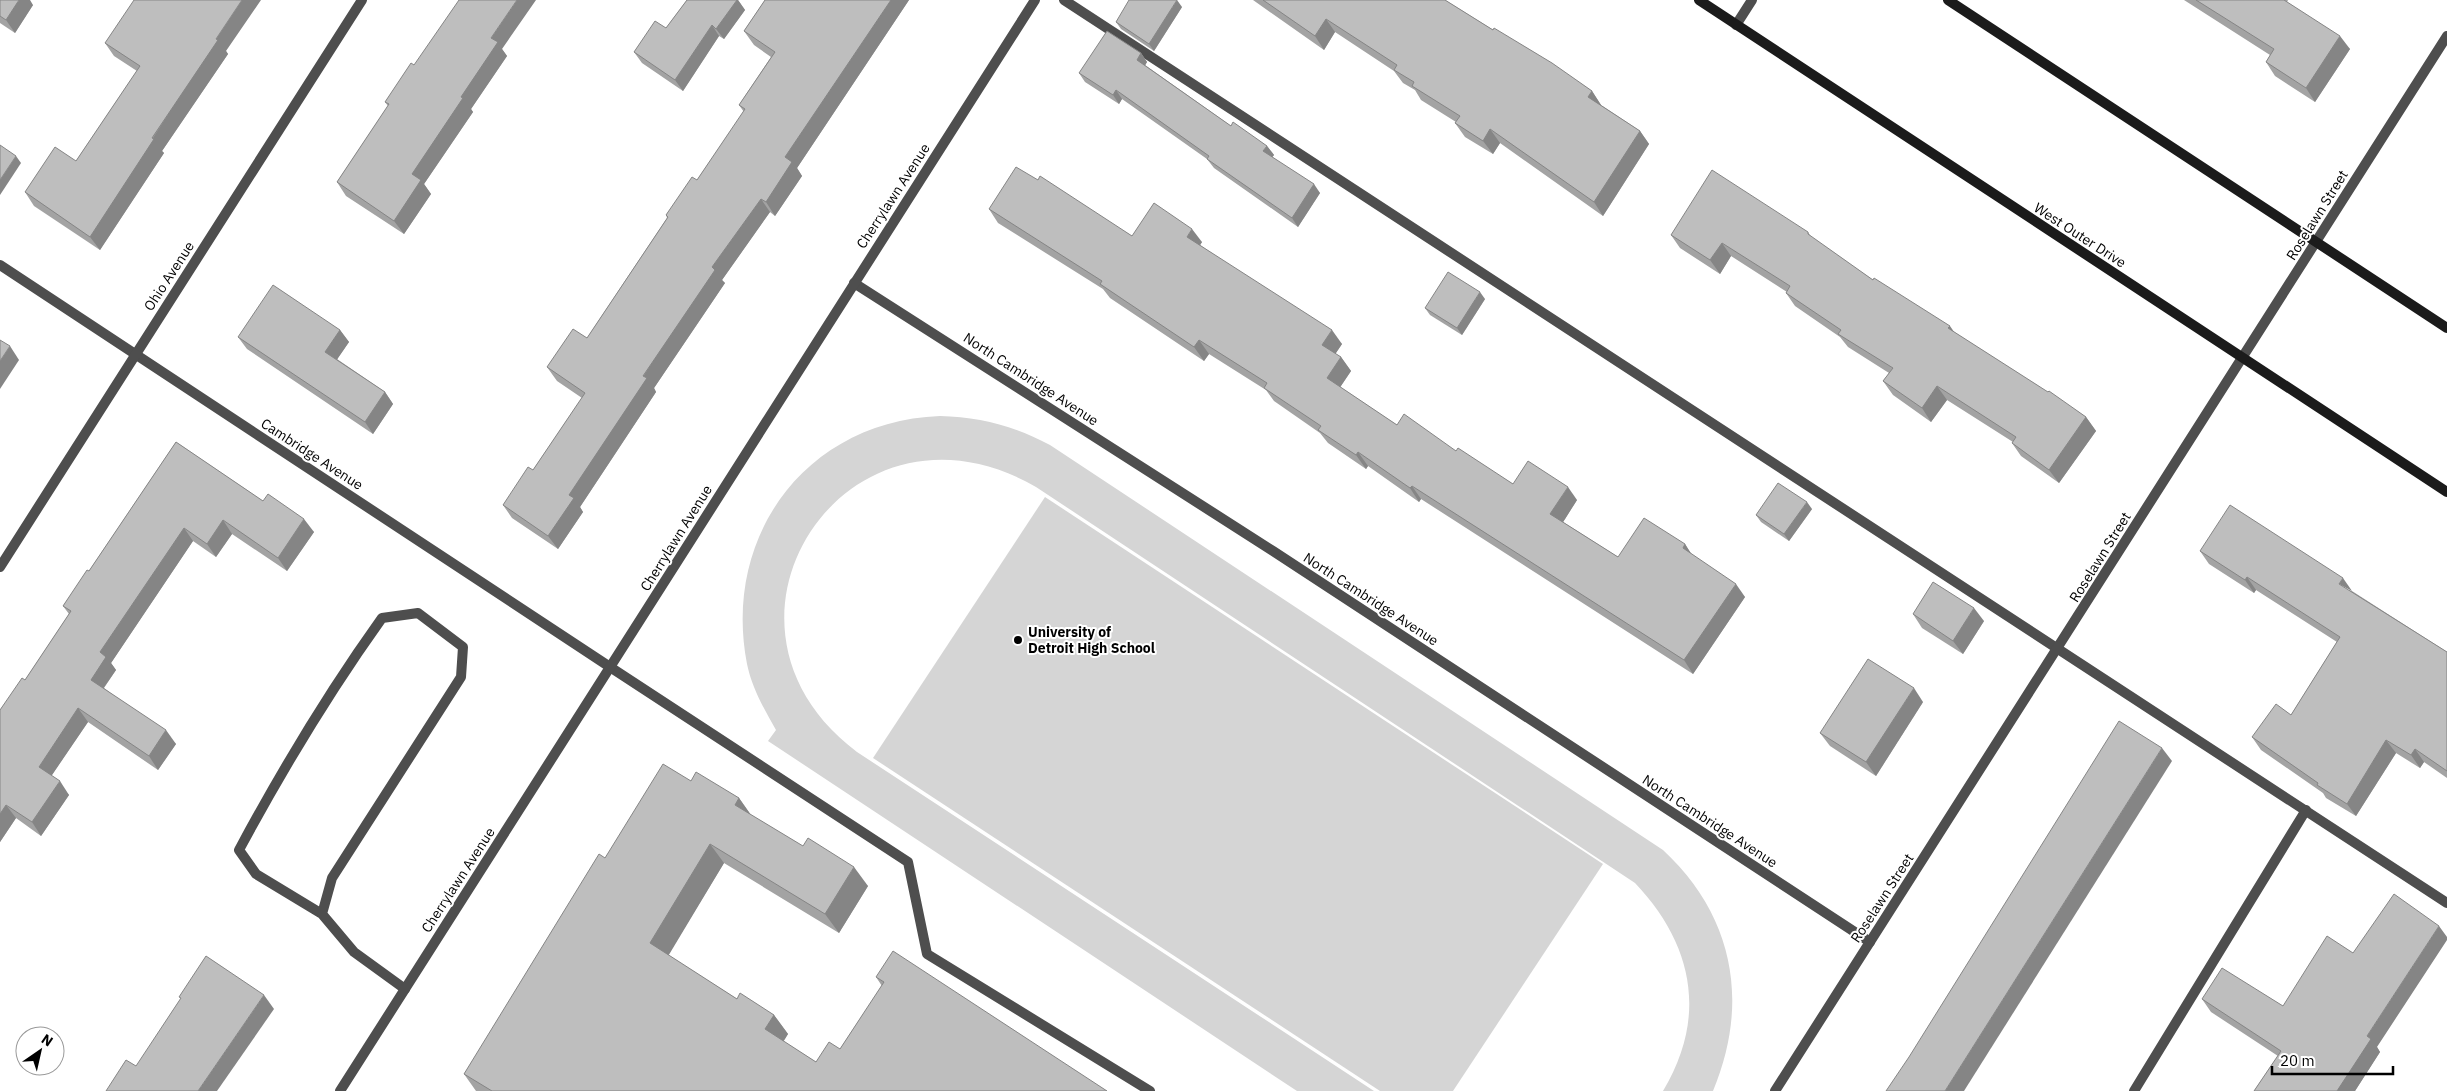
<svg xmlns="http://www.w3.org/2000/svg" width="2447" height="1091" font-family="'IBM Plex Sans',sans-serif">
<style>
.green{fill:#d5d5d5}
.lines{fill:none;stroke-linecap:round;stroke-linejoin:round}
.service{stroke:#4e4e4e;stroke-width:10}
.minor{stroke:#4e4e4e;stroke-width:10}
.secondary{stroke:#1b1b1b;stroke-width:10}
.wall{fill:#a3a3a3}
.shaded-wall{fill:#858585}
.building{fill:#bebebe;stroke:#858585}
.poi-dot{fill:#000;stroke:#fff;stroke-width:2}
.labels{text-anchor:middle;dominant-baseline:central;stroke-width:4;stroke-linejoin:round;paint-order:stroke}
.street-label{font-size:14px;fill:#000;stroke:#fff}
.poi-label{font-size:14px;font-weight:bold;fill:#000;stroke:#fff;text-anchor:start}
</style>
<rect width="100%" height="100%" fill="#fff"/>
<!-- green -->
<g class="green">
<path d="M 940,416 C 980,417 1015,426 1050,445 L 1663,850 C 1734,916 1750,1002 1713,1091 L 1663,1091 C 1708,1016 1693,944 1635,883 L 1036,487 C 848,378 685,623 857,752 L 1374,1091 L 1297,1091 L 768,741 L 776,730 C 764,709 752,688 747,664 C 722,535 807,421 940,416 Z"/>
<polygon points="1045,497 1603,864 1453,1091 1380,1091 873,758"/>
</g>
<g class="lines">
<!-- service -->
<g class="service">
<polyline points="1064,0 2447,903"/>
<polyline points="610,667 908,862 927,954 1150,1091"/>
<path d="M 322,914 L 332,878 L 461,677 L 463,647 L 418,613 L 382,618 C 329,692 282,770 239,850 L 256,874 L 322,914 L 354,952 L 405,989"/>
<polyline points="2134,1091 2306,810"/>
</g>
<!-- minor -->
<g class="minor">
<polyline points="1736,25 1752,0"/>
<polyline points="0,265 610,667"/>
<polyline points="854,283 1273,551 1870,942"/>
<polyline points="0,567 362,0"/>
<polyline points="340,1091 1035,0"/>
<polyline points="1775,1091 2447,36"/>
</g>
<!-- secondary -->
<g class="secondary">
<polyline points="1699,0 2447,492"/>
<polyline points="1948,0 2447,328"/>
</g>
</g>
<!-- wall -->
<g class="wall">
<polygon points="0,0 33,5 15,33 0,23"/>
<polygon points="687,0 738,0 745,10 724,39 719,36 683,91 642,63 634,52 666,28"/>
<polygon points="765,0 909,0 797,168 802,176 775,216 770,212 722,280 725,283 654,388 656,392 580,507 583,512 558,549 512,518 503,505 533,470 582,398 557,381 547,367 587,338 667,218 666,215 697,180 744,112 739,105 771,57 754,45 744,31"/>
<polygon points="1253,0 1445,0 1592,91 1601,105 1640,131 1649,144 1603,216 1500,143 1493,154 1465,137 1455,123 1456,122 1421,100 1415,90 1403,83 1394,71 1335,32 1324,50"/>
<polygon points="2184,0 2288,0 2287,2 2350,49 2315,102 2275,76 2266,62 2270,55"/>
<polygon points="1182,7 1154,51 1121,29 1116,22"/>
<polygon points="105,43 226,51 228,54 162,151 164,153 100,250 34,206 25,192 76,161 137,71 114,56"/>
<polygon points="502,49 507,56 471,109 473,112 424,184 431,194 404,234 346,196 337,182 388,106 385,102 414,65"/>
<polygon points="1141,53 1147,62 1145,65 1231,126 1267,146 1274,155 1272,157 1320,193 1298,227 1214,168 1207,159 1122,99 1119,104 1085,82 1079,73"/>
<polygon points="1038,180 1132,236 1202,242 1200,245 1342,344 1335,354 1341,357 1351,371 1340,387 1397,425 1456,451 1513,484 1577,500 1563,522 1618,557 1685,544 1691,554 1745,597 1693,674 1421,499 1419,502 1368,466 1366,469 1328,443 1320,433 1274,401 1266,390 1209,354 1204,361 1110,298 1103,289 998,223 989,209"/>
<polygon points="1808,232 1811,237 1873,280 2086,417 2096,431 2059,483 2021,456 2012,443 2013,442 1947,400 1931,422 1893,395 1883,381 1889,373 1848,347 1840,337 1795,306 1786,293 1787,292 1731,256 1720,274 1680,248 1671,235"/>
<polygon points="1485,299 1462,335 1430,315 1425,308"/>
<polygon points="340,330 349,342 337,359 385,392 393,404 373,434 247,349 238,337"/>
<polygon points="176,442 263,501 314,532 287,571 232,534 216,557 193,541 111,663 116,670 104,688 176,744 158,770 88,722 51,776 69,795 41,836 16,818 0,842 0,710 25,680 69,614 63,606 89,571"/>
<polygon points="1812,509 1789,541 1761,522 1756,515"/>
<polygon points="2200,551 2352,591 2447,652 2447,778 2424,762 2420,768 2396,753 2356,816 2326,798 2323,793 2261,750 2252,737 2291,715 2337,642 2256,590 2254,593 2209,564"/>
<polygon points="1913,614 1984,621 1963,654 1922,628"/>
<polygon points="1923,702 1876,776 1830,746 1820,733"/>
<polygon points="691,781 739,798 751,815 868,886 839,933 724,863 668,955 737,999 774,1015 788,1034 783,1041 816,1062 840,1049 882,986 876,977 1107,1091 476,1091 464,1074 605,858"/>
<polygon points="2202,999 2283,1006 2377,1047 2380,1052 2355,1091 2254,1091 2278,1056 2211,1012"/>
</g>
<!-- shaded-wall -->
<g class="shaded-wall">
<polygon points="19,0 30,0 33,5 15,33 6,20"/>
<polygon points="242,0 261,0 226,51 228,54 162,151 164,153 100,250 90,237 216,39"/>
<polygon points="517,0 536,0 502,49 507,56 471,109 473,112 424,184 431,194 404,234 394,221 412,174 491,38"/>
<polygon points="737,0 738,0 745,10 724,39 716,29"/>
<polygon points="891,0 909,0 797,168 802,176 775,216 766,202 785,157"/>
<polygon points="1177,0 1182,7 1154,51 1149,44"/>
<polygon points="1326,19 1335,32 1324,50 1315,36"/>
<polygon points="712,25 719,36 683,91 675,80"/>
<polygon points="2340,36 2350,49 2315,102 2306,88"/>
<polygon points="1141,53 1147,62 1143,69 1137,60"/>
<polygon points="1116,90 1122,99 1119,104 1113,95"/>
<polygon points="1592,91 1601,105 1597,110 1588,97"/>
<polygon points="1490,129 1500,143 1493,154 1483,141"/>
<polygon points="1640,131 1649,144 1603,216 1594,202"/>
<polygon points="1267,146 1274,155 1270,160 1263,151"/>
<polygon points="16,156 21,163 0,195 0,180"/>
<polygon points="1314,184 1320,193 1298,227 1292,218"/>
<polygon points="761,199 770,212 722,280 725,283 654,388 656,392 580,507 583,512 558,549 548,536 569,495 712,267"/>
<polygon points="1192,229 1202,242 1197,250 1187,237"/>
<polygon points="1722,243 1731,256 1720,274 1710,260"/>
<polygon points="1480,292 1485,299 1462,335 1457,328"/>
<polygon points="1950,326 1959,339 1948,328"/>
<polygon points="340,330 349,342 334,364 325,352"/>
<polygon points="1332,330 1342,344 1332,359 1322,345"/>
<polygon points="1199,340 1209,354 1204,361 1194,347"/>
<polygon points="10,346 19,360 0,389 0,361"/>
<polygon points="1341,357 1351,371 1337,392 1327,378"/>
<polygon points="1937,386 1947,400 1931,422 1922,408"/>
<polygon points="385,392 393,404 373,434 365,422"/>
<polygon points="2086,417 2096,431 2059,483 2049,470"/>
<polygon points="1358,452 1368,466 1366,469 1356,455"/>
<polygon points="1412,486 1421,499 1419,502 1410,488"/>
<polygon points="1568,487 1577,500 1560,527 1550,514"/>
<polygon points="1807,502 1812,509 1789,541 1784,534"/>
<polygon points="304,519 314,532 287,571 278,558"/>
<polygon points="223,520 232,534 216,557 207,544"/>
<polygon points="184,528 193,541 111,663 116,670 100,693 91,680 100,652"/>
<polygon points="1685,544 1694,558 1683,548"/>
<polygon points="2247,577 2256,590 2254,593 2245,580"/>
<polygon points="2343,578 2352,591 2339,584"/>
<polygon points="1736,584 1745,597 1693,674 1684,660"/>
<polygon points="1974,608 1984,621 1963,654 1953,641"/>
<polygon points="1914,688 1923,702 1876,776 1866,762"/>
<polygon points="78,708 88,722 48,781 39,767"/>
<polygon points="166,730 176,744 158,770 149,756"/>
<polygon points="2386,740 2396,753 2356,816 2347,804"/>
<polygon points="2162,748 2172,761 1964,1091 1945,1091"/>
<polygon points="2415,749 2424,762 2420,768 2411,755"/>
<polygon points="60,781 69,795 41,836 32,822"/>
<polygon points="739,798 753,818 735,805"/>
<polygon points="6,805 16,818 0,842 0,814"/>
<polygon points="710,844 724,863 664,963 650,943"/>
<polygon points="854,867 868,886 839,933 825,914"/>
<polygon points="2439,926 2447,937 2447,940 2377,1047 2380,1052 2355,1091 2337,1091 2367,1036"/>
<polygon points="264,995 274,1009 217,1091 198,1091"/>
<polygon points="774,1015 788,1034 779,1049 765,1029"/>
</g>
<!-- building -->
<g class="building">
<polygon points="0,0 19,0 6,20 0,16"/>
<polygon points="134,0 242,0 216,39 218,40 152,138 154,139 90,237 25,192 55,147 76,161 140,66 105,43"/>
<polygon points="459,0 517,0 491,38 498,42 461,97 463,98 412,174 421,180 394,221 337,182 389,104 385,102 411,63 414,65"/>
<polygon points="687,0 737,0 716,29 712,25 675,80 634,52 655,21 666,28"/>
<polygon points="765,0 891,0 785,157 792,162 766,202 761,199 712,267 715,270 643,376 647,378 569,495 574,498 548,536 503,505 528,467 533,470 585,393 547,367 573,329 587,338 668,217 666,215 692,177 697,180 745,109 739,105 775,52 744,31"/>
<polygon points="1129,0 1177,0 1149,44 1116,22"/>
<polygon points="1263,0 1445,0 1493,30 1494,28 1552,63 1592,91 1588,97 1640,131 1594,202 1490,129 1483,141 1455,123 1460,116 1412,86 1414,82 1394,70 1397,65 1326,19 1315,36"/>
<polygon points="2196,0 2284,0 2340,36 2306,88 2266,62 2274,49"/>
<polygon points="1107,31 1141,53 1137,60 1231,126 1233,122 1267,146 1263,151 1314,184 1292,218 1207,159 1209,156 1116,90 1113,95 1079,73"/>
<polygon points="0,145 16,156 0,180"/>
<polygon points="1016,167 1038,180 1040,176 1132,236 1154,203 1192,229 1187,237 1332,330 1322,345 1341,357 1327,378 1397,425 1404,414 1456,451 1458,448 1513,484 1528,461 1568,487 1550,514 1618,557 1644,518 1685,544 1683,548 1736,584 1684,660 1412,486 1410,488 1358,452 1356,455 1318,430 1321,426 1264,388 1267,383 1199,340 1194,347 1100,284 1102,281 989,209"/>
<polygon points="1712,170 1808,232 1808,234 1873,280 1874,278 1950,326 1948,328 2048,392 2049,391 2086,417 2049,470 2012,443 2016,437 1937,386 1922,408 1883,381 1893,368 1838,334 1841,330 1786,293 1790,286 1722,243 1710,260 1671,235"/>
<polygon points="1448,272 1480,292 1457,328 1425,308"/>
<polygon points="273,285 340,330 325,352 385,392 365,422 238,337"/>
<polygon points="0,340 10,346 0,361"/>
<polygon points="176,442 263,501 268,494 304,519 278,558 223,520 207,544 184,528 100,652 106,657 91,680 166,730 149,756 78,708 39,767 60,781 32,822 6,805 0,814 0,710 22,678 25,680 71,611 63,606 87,570 89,571"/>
<polygon points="1778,483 1807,502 1784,534 1756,515"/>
<polygon points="2230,505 2343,578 2339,584 2447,652 2447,771 2415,749 2411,755 2386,740 2347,804 2317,785 2318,783 2252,737 2276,704 2291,715 2340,637 2247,577 2245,580 2200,551"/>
<polygon points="1933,582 1974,608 1953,641 1913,614"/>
<polygon points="1868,659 1914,688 1866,762 1820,733"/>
<polygon points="2119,721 2162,748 1945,1091 1886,1091 1909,1057"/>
<polygon points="663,764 691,781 696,772 739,798 735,805 803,846 808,838 854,867 825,914 710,844 650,943 737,999 740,993 774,1015 765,1029 816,1062 829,1042 840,1049 884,982 876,977 893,951 1107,1091 492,1091 464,1074 599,854 605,858"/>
<polygon points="2394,894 2439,926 2367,1036 2371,1039 2337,1091 2254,1091 2281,1051 2202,999 2222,968 2283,1006 2327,936 2353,953"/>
<polygon points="206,956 264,995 198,1091 106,1091 126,1060 136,1066 181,998 179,997"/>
</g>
<!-- markers -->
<circle class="poi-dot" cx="1018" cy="640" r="5"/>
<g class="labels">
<!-- street labels -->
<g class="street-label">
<text transform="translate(893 196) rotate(-57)">Cherrylawn Avenue</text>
<text transform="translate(2317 215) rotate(-58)">Roselawn Street</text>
<text transform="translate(2080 235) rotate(33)">West Outer Drive</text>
<text transform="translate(169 276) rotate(-57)">Ohio Avenue</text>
<text transform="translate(1031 379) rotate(33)">North Cambridge Avenue</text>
<text transform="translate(312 454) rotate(33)">Cambridge Avenue</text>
<text transform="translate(676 538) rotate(-58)">Cherrylawn Avenue</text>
<text transform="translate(2100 557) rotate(-58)">Roselawn Street</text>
<text transform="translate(1371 599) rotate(33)">North Cambridge Avenue</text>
<text transform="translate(1710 821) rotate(33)">North Cambridge Avenue</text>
<text transform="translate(458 880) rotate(-57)">Cherrylawn Avenue</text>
<text transform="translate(1882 898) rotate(-57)">Roselawn Street</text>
</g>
<!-- poi labels -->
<g class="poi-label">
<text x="1028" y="632">University of<tspan x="1028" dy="16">Detroit High School</tspan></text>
</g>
</g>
<!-- north arrow -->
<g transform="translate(40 1051) rotate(34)"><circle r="24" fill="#ffffff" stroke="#999999"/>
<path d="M0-4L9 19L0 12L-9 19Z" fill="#000000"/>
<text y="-8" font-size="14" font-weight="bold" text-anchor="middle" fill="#000000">N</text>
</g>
<!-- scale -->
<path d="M2272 1066v8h121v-8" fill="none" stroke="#000000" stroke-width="2.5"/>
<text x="2280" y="1066" font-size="15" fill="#000000" stroke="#ffffff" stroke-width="4" paint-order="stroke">20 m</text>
</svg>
